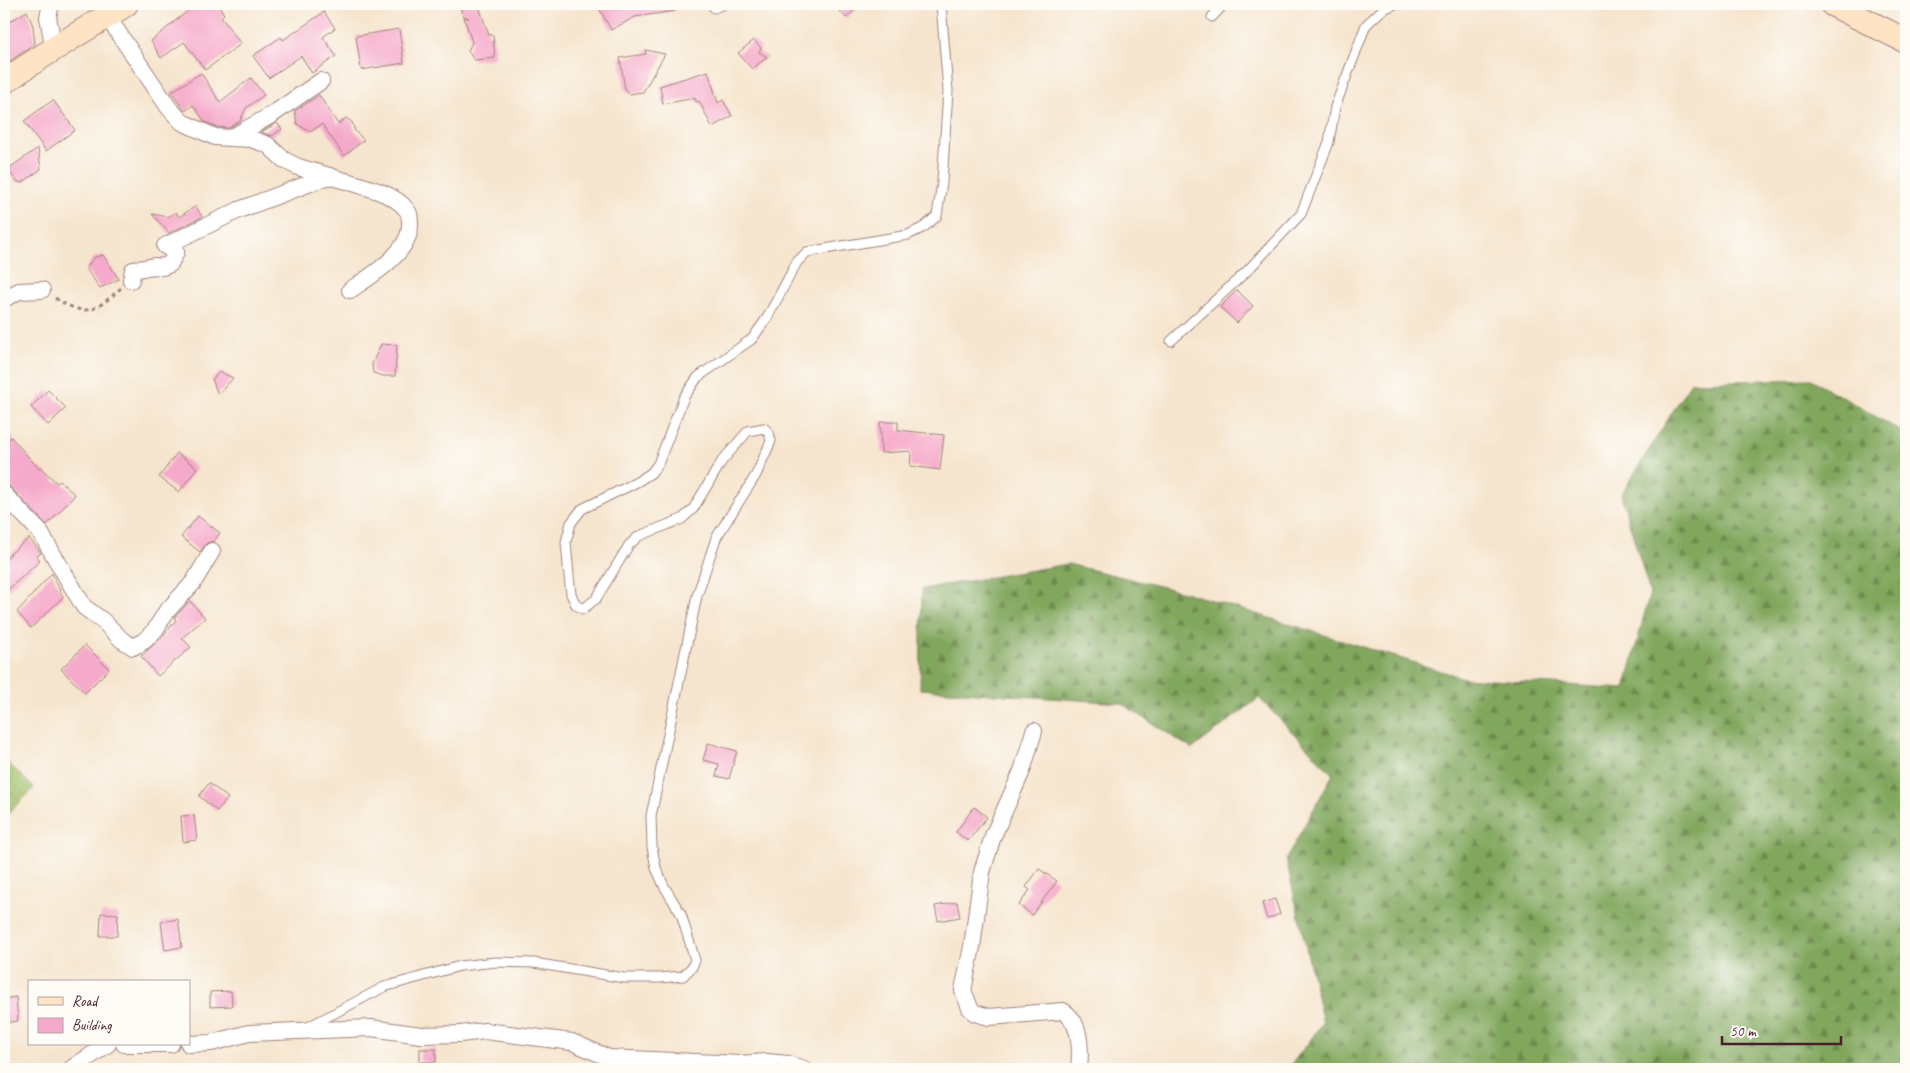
<svg xmlns="http://www.w3.org/2000/svg" width="1910" height="1073" font-family="Caveat,sans-serif">
<style>
.forest{fill:url(#forest-firs);stroke:#666344}
.park{fill:url(#park-dots);stroke:#76704a}
.building{fill:#f6aacb}
.lines{fill:none;stroke-linecap:round;stroke-linejoin:round}
.lane-casing{stroke:#a0827c;stroke-width:11}
.street-casing{stroke:#a0827c;stroke-width:18}
.secondary-casing{stroke:#a0827c;stroke-width:26}
.path{stroke:#a0827c;stroke-width:3;stroke-dasharray:4 4;stroke-linecap:butt}
.lane{stroke:#fff;stroke-width:9}
.street{stroke:#fff;stroke-width:16}
.secondary{stroke:#fee4c5;stroke-width:24}
</style>
<defs>
<pattern id="forest-firs" width="22" height="20" patternUnits="userSpaceOnUse" patternTransform="scale(1.25)"><rect width="22" height="20" fill="#81a75d"/><path d="M5 1l3.5 6h-7zM16 11l3.5 6h-7z" fill="#6c874d"/></pattern>
<pattern id="park-dots" width="8" height="8" patternUnits="userSpaceOnUse" patternTransform="scale(1.25)"><rect width="8" height="8" fill="#a2c169"/><path d="M2 2h.1M6 6h.1" fill="none" stroke="#8da55b" stroke-width="1.8" stroke-linecap="round"/></pattern>
</defs>
<rect width="100%" height="100%" fill="#fdfcf7"/>
<filter id="ink" filterUnits="userSpaceOnUse"><feTurbulence type="fractalNoise" baseFrequency=".02" numOctaves="2"/><feDisplacementMap in="SourceGraphic" scale="10" xChannelSelector="R" yChannelSelector="G"/><feConvolveMatrix kernelMatrix="1 2 1 2 8 2 1 2 1" color-interpolation-filters="sRGB"/></filter>
<filter id="wash" filterUnits="userSpaceOnUse"><feTurbulence type="fractalNoise" baseFrequency=".0096" numOctaves="4" result="noise"/><feDisplacementMap in="SourceGraphic" scale="20" xChannelSelector="R" yChannelSelector="G"/><feGaussianBlur stdDeviation="1.12" result="paint"/><feColorMatrix in="noise" values="0 0 0 0 0 0 0 0 0 0 0 0 0 0 0 0 0 1.4 0 .05"/><feComposite in="paint" operator="in"/></filter>
<g filter="url(#wash)">
<rect width="100%" height="100%" fill="#f6e5ce"/>
<!-- forest -->
<polygon class="forest" points="1811,379 1906,434 1906,1069 1288,1069 1323,1023 1286,859 1333,774 1259,698 1192,749 1121,703 920,689 922,589 1068,564 1188,593 1464,678 1625,689 1650,593 1621,495 1691,382"/>
<!-- park -->
<polygon class="park" points="4,759 34,788 4,817"/>
<g id="blocks">
<!-- building -->
<g class="building">
<polygon points="196,4 217,4 224,14 221,17 241,44 205,70 184,42 161,58 151,41"/>
<polygon points="459,4 478,4 489,35 493,35 495,58 474,60 468,51 472,42 464,18 469,18 463,16"/>
<polygon points="597,4 674,4 675,11 635,17 611,30"/>
<polygon points="833,4 862,4 846,18"/>
<polygon points="27,11 33,26 35,44 4,65 4,25"/>
<polygon points="324,12 335,28 323,37 336,56 312,73 301,56 269,78 253,56 281,37 283,40"/>
<polygon points="399,29 404,63 361,70 356,36"/>
<polygon points="754,40 761,48 759,52 767,57 752,69 738,53"/>
<polygon points="645,50 665,54 643,92 629,94 625,89 620,58 646,54"/>
<polygon points="708,71 718,103 723,100 732,116 712,127 699,101 696,102 695,98 663,104 660,86"/>
<polygon points="201,73 220,102 251,78 264,95 246,108 240,121 229,128 217,127 205,122 193,105 185,111 171,92"/>
<polygon points="319,95 338,124 346,118 352,122 355,131 364,140 344,156 322,124 310,132 297,124 295,111"/>
<polygon points="53,100 75,130 46,151 24,121"/>
<polygon points="277,123 282,129 272,136 261,132"/>
<polygon points="38,148 41,169 22,183 16,181 8,169"/>
<polygon points="196,206 202,217 169,233 152,214 168,217 176,212 179,217"/>
<polygon points="103,255 119,279 100,288 86,269 93,258"/>
<polygon points="1237,290 1253,306 1237,323 1220,307"/>
<polygon points="381,344 397,345 395,376 383,376 373,373 372,364"/>
<polygon points="220,372 233,378 218,395 212,379"/>
<polygon points="48,390 66,408 48,425 31,407"/>
<polygon points="880,422 898,422 898,430 944,435 940,470 910,466 911,451 881,453"/>
<polygon points="11,437 39,469 40,467 57,483 60,481 75,495 47,525 4,481 4,444"/>
<polygon points="177,453 197,468 179,492 159,477"/>
<polygon points="198,516 220,533 214,541 207,543 200,552 181,537"/>
<polygon points="29,538 41,553 37,556 40,561 4,593 4,563 10,554"/>
<polygon points="52,573 63,597 31,628 17,612"/>
<polygon points="190,601 205,618 182,638 191,647 158,676 141,656 162,637 176,620 174,618"/>
<polygon points="85,645 109,669 85,693 61,669"/>
<polygon points="708,743 737,751 729,779 716,776 719,764 703,760"/>
<polygon points="209,783 228,798 217,811 199,796"/>
<polygon points="974,807 987,817 968,841 956,832"/>
<polygon points="194,815 197,840 183,842 181,816"/>
<polygon points="1039,869 1057,881 1032,915 1019,905 1030,890 1026,887"/>
<polygon points="1275,899 1280,914 1267,919 1262,903"/>
<polygon points="957,902 960,917 938,921 935,906"/>
<polygon points="101,913 118,914 117,936 100,936"/>
<polygon points="178,919 182,947 165,950 161,922"/>
<polygon points="231,991 232,1006 210,1007 210,992"/>
<polygon points="16,997 18,1021 4,1023 4,999"/>
<rect x="420" y="1049" width="16" height="13"/>
</g>
</g>
</g>
<g filter="url(#ink)">
<use href="#blocks" fill-opacity="0" stroke="#a0827c" stroke-width="1"/>
<g class="lines">
<!-- lane casing -->
<g class="lane-casing">
<g id="lane">
<polyline points="1602,4 1609,4"/>
<polyline points="714,8 724,4"/>
<polyline points="1212,17 1224,4"/>
<polyline points="1171,341 1247,271 1301,214 1329,142 1335,107 1366,25 1382,10 1395,4"/>
<polyline points="308,1027 384,987 460,966 495,962 534,963 624,978 659,978 683,976 692,967 695,960 681,914 664,886 656,868 652,847 651,816 697,596 716,538 756,475 771,441 769,433 764,428 748,431 722,461 693,509 682,519 639,536 629,545 596,599 583,609 576,605 571,594 569,576 566,542 571,523 582,509 637,482 651,473 658,464 684,397 698,377 752,339 767,318 797,262 807,252 908,235 924,227 937,216 942,182 948,91 941,4"/>
</g>
</g>
<!-- street casing -->
<g class="street-casing">
<g id="street">
<polyline points="51,4 48,17 54,50"/>
<polyline points="107,16 169,108 182,122 215,137 231,138 273,114 321,81"/>
<path d="M 329,176 C 350,183 393,191 406,209 C 410,213 410,219 410,224 C 411,252 371,276 350,290"/>
<polyline points="131,280 133,270 154,266 162,267 170,264 176,252 165,246 239,210 329,176 298,167 284,160 268,145 251,139 231,138"/>
<polyline points="4,299 19,291 42,290"/>
<polyline points="4,494 40,532 84,607 103,621 122,640 133,647 144,641 155,630 166,612 193,583 212,551"/>
<path d="M 1034,731 L 1022,771 L 993,836 L 982,872 L 972,947 L 963,990 L 970,1008 L 975,1013 L 989,1017 L 1063,1011 C 1081,1022 1081,1050 1079,1069"/>
<polyline points="124,1044 171,1044"/>
<polyline points="189,1044 211,1043 249,1033 371,1028 421,1035 460,1034 485,1031 572,1042 609,1058 739,1064 767,1062 788,1064 804,1069"/>
<polyline points="71,1069 108,1044"/>
</g>
</g>
<!-- secondary casing -->
<g class="secondary-casing">
<g id="secondary">
<polyline points="1832,4 1906,41"/>
<path d="M 4,82 C 43,54 85,30 126,4"/>
</g>
</g>
<!-- path -->
<path class="path" d="M 55,298 C 87,318 94,312 121,288"/>
<!-- lane -->
<use href="#lane" class="lane"/>
<!-- street -->
<use href="#street" class="street"/>
<!-- secondary -->
<use href="#secondary" class="secondary"/>
</g>
</g>
<!-- margin -->
<rect width="1910" height="1073" fill="none" stroke="#fdfcf7" stroke-width="20"/>
<!-- legend -->
<rect x="28" y="980" width="162" height="65" fill="#fdfcf7" stroke="#b5a4a5"/>
<rect x="38" y="997" width="25" height="8" fill="#fee4c5" stroke="#b5a4a5"/>
<text x="72" y="1006" font-size="15" fill="#4a1f2b">Road</text>
<rect x="38" y="1018" width="25" height="15" fill="#f6aacb" stroke="#b5a4a5"/>
<text x="72" y="1030" font-size="15" fill="#4a1f2b">Building</text>
<!-- scale -->
<path d="M1722 1036v8h119v-8" fill="none" stroke="#4a1f2b" stroke-width="2.5"/>
<text x="1730" y="1036" font-size="15" fill="#4a1f2b" stroke="#fdfcf7" stroke-width="4" paint-order="stroke">50 m</text>
</svg>
